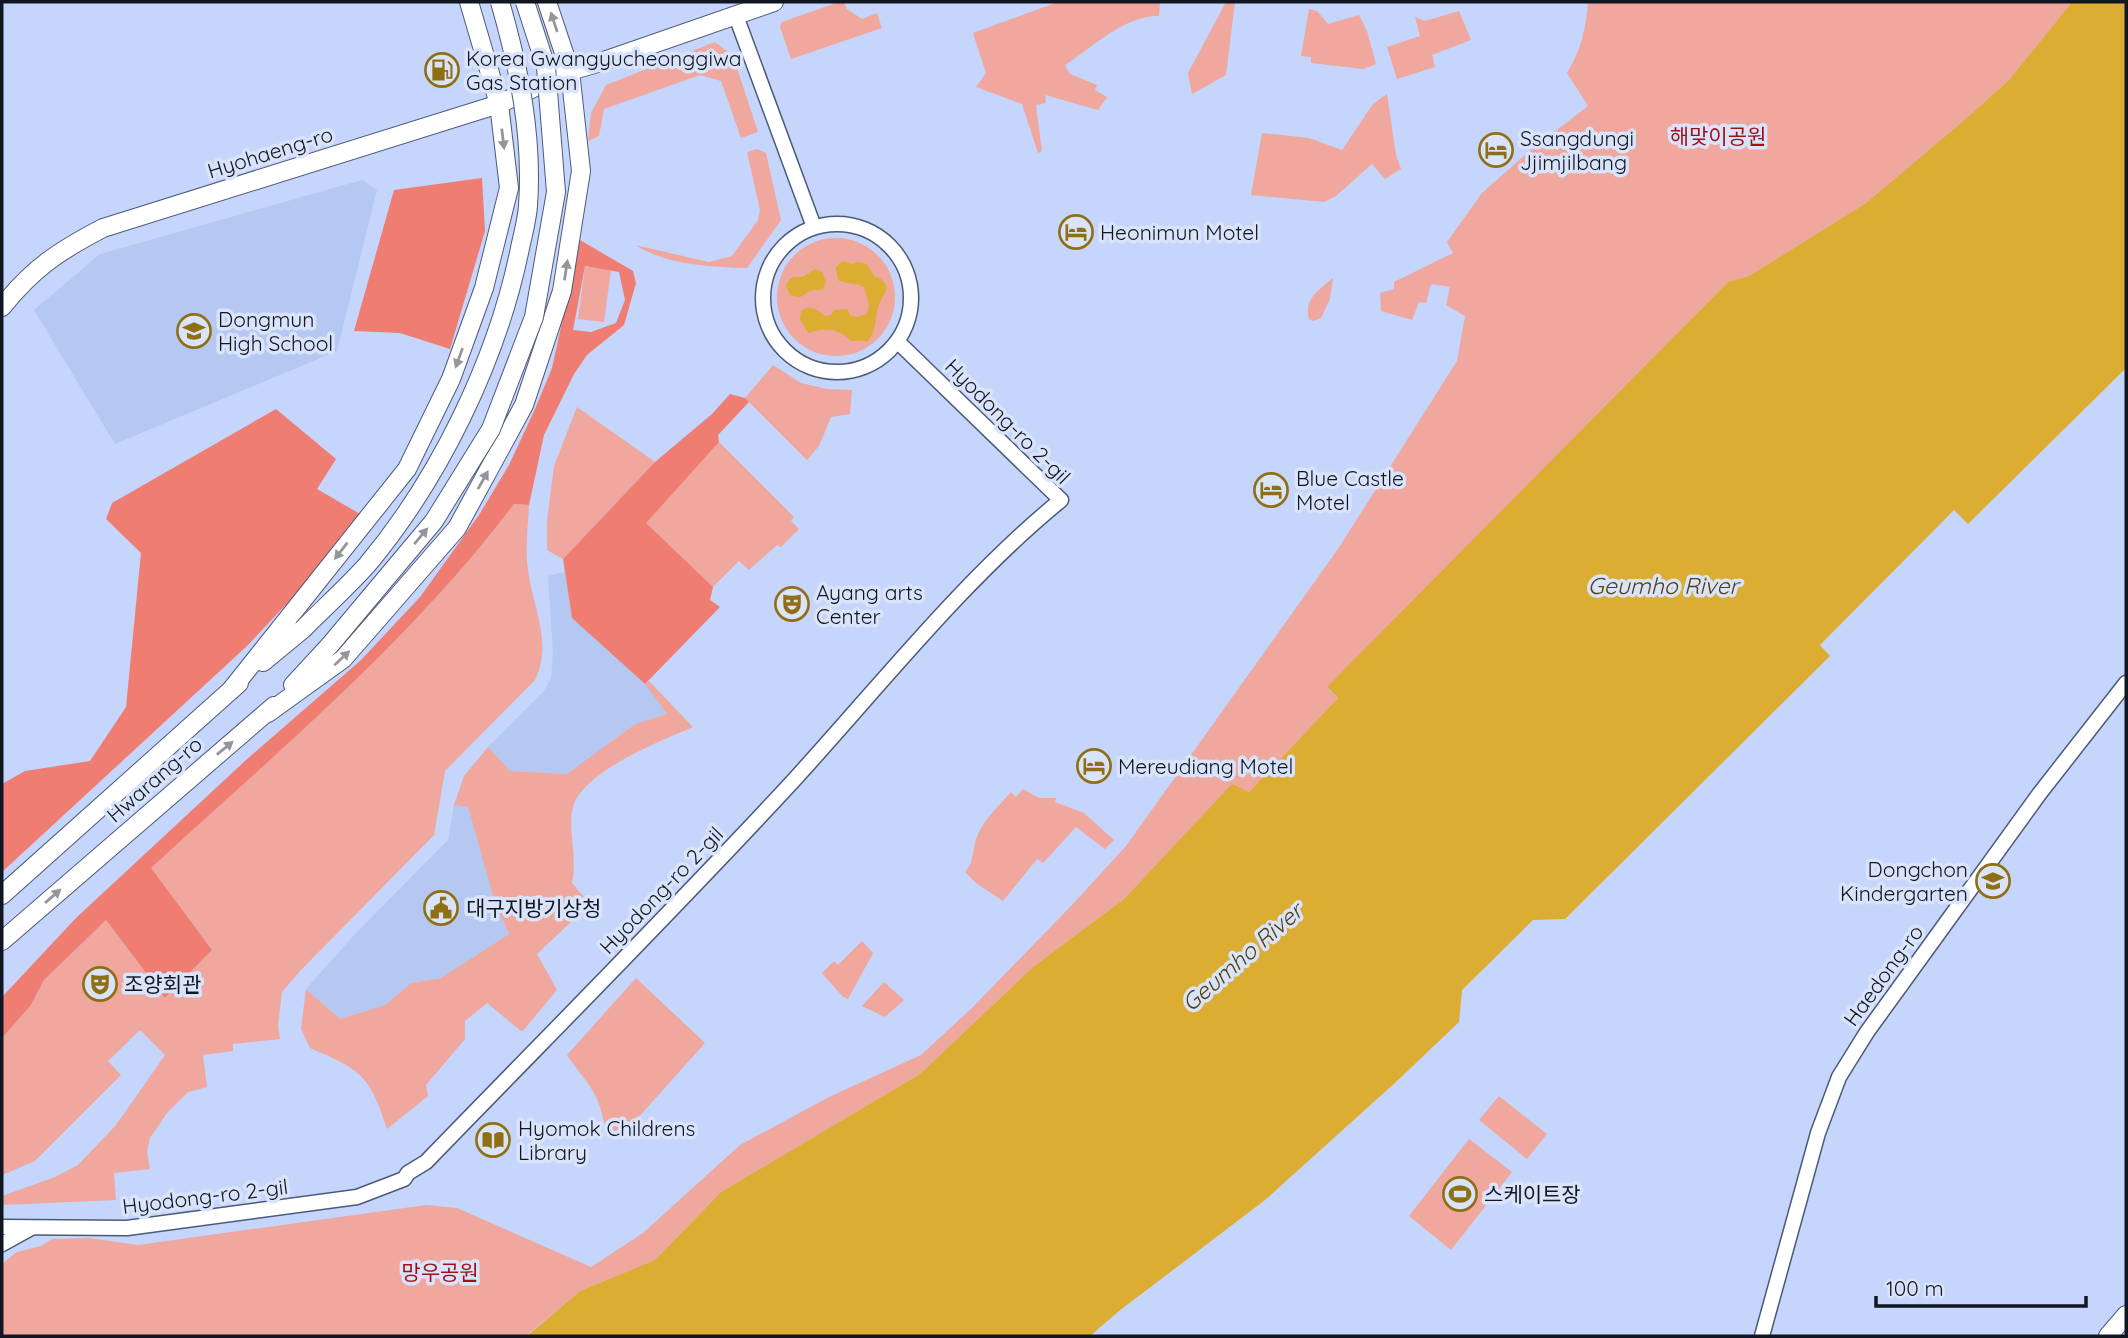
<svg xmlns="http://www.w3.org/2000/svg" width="2128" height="1338" font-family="Quicksand,'Noto Sans KR',sans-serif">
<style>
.built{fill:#b5c8f2}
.green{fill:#f0a79e}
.forest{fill:#ef7d72;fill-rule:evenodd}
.water{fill:#dbad33}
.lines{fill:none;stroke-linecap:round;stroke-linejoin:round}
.minor-casing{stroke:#4c5a7a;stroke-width:17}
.major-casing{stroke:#4c5a7a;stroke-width:20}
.minor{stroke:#fff;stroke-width:14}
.major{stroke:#fff;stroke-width:18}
.major-bridge-casing{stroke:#4c5a7a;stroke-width:20;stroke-linecap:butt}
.major-bridge{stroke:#fff;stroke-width:18}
.oneway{fill:#94969c}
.labels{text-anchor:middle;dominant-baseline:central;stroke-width:7;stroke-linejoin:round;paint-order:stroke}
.poi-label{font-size:21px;fill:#111623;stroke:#d9e3fa;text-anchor:start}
.park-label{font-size:21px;fill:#9d1116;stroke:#d9e3fa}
.street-label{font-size:21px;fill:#111623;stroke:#d9e3fa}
.water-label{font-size:23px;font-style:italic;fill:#534110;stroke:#d9e3fa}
</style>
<rect width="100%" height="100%" fill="#c5d5fb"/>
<!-- built -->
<g class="built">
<polygon points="362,180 377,190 337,351 115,444 34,310 100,254"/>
<polygon points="565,572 572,618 645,684 667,714 635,724 567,774 510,771 488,747 544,691 551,678 553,652 548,576"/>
<polygon points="454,805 468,807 495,903 509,934 441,978 411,983 385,1005 340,1019 306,989 355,934 448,840"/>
</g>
<!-- green -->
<g class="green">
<polygon points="839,2 844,2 847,9 862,19 877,13 882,28 791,59 780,27 782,22"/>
<path d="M 1058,2 L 1160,2 L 1159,16 C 1125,15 1093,47 1065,65 L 1070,74 L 1097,85 L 1095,90 L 1107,97 L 1098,110 L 1045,95 L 1046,103 L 1036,105 L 1042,151 L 1038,153 L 1022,104 L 976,87 L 986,73 L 973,33 Z"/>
<polygon points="1226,2 1235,2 1226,75 1192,94 1188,73"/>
<path d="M 1588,2 L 2072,2 L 2008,81 L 1962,122 L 1866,203 L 1749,276 L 1728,282 L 1327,688 L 1338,698 L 1249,792 L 1232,785 L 1124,899 L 1033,967 L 920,1074 L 721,1192 L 655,1260 L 580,1291 L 526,1336 L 2,1336 L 3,1263 L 17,1252 L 41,1246 L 52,1239 L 89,1238 L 138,1245 L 426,1205 L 457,1208 L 591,1267 L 643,1233 L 740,1145 L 829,1097 L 921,1055 L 972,1008 L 1072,905 L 1126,846 L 1338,549 L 1457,361 L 1465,316 L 1446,305 L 1450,287 L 1431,284 L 1426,303 L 1419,302 L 1412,320 L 1381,311 L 1380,293 L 1394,289 L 1394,282 L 1453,253 L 1447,242 L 1482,193 L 1526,154 L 1588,106 L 1567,73 C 1581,50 1586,29 1588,2 Z"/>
<polygon points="1309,9 1317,11 1328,24 1359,15 1367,31 1376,64 1363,69 1311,63 1311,57 1301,56"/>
<polygon points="1459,11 1471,40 1432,55 1435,67 1397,79 1387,47 1420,36 1415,17 1425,21"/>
<polygon points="715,42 733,56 758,132 741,138 721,81 700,75 604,109 599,136 588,141 591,113 606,85"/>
<polygon points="1387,94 1396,155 1401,169 1385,179 1372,164 1336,196 1324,202 1251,195 1262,133 1309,138 1342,150 1373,104"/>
<path d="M 757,149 L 766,153 L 781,220 L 747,268 C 708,267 668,265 635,245 L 709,262 L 732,256 L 758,220 L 760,210 L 747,152 Z"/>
<circle cx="836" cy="297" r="59"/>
<polygon points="585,266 611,270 604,322 578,319"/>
<path d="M 1333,278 L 1330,299 L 1321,318 L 1313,321 L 1309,319 C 1304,298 1319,290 1333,278 Z"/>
<polygon points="773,365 801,383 827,389 852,390 850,414 831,417 819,446 807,460 745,398"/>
<polygon points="577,407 655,462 563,559 547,550 547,522 554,466"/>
<polygon points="719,442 794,517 791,521 799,529 781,547 777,545 749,570 739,561 713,587 645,523"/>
<path d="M 514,504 L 529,505 C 528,526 525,549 528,570 C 533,609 553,643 535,680 L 445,771 L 434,835 L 300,971 L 282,992 L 278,1026 L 280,1039 L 233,1044 L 233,1051 L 203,1055 L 207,1087 L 188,1092 L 167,1113 L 150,1138 L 147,1152 L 150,1169 L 114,1173 L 116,1200 L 2,1205 L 2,1196 L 55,1177 L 78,1165 L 116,1125 L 165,1055 L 140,1030 L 108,1061 L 121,1075 L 35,1161 L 2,1175 L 2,1038 L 31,1005 L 44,980 L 106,920 L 165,998 L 212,950 L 150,868 C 277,752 410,642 514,504 Z"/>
<path d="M 649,681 L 693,727 C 661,741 583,771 573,807 C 567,827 578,858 572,883 L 590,904 L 537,954 L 557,990 L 522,1032 L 487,1003 L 465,1021 L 465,1039 L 426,1085 L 428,1096 L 387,1129 C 370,1075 361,1070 310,1048 L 301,1029 L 306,989 L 340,1019 L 385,1005 L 411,983 L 441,978 L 509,934 L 495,903 L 468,807 L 454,805 L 464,776 L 488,747 L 510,771 L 567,774 L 635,724 L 667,714 L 645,684 Z"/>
<path d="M 1023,789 L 1039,798 L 1056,798 L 1055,802 L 1084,813 L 1114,840 L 1105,849 L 1076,827 L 1043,863 L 1037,859 L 1003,901 L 976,883 L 965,872 C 974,862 972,852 976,840 C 981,822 999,806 1011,792 L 1016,797 Z"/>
<polygon points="862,941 873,953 848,999 843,997 822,973 834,961 838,965"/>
<path d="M 636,978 L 705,1043 L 619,1139 C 600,1127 605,1115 596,1097 C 589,1082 576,1069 567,1055 Z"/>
<polygon points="884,982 904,1000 885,1017 862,1006"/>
<polygon points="1499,1096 1547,1134 1527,1159 1479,1120"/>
<polygon points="1469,1139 1512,1172 1451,1250 1409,1216"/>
</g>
<!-- forest -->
<g class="forest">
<polygon points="482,178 485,231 450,349 400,333 354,331 394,190"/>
<path d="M 580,240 L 633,271 L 636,283 L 624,325 L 587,355 L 574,374 L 544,435 L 529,505 L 514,504 C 410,642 277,752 151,868 L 212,950 L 165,998 L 106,920 L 44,980 L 31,1005 L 2,1038 L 2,997 L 76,918 L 246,760 L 360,661 L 420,597 L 479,515 L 509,465 L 535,409 L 552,368 ZM 585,266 L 619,272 L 625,300 L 616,323 L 591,332 L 573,330 Z"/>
<polygon points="730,394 745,398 749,402 718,435 719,442 646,523 713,587 710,600 720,607 645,684 572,618 563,559 655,462 712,414"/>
<polygon points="276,409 336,459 317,489 367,518 247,646 2,872 2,784 25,771 90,761 126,707 141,553 106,519 112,503"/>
</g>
<!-- water -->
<g class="water">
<polygon points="2072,2 2126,2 2126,368 1968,524 1954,510 1820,645 1830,656 1565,919 1533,920 1462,990 1459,1022 1397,1081 1265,1200 1119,1311 1090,1336 527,1336 580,1291 655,1260 721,1192 920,1074 1033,967 1124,899 1232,784 1249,792 1338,698 1327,687 1728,282 1749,276 1866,203 1962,122 2008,81"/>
<path d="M 842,261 L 853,264 L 857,262 L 867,264 L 875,277 L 880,278 L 887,286 C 886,294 883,296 880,302 C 874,316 878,328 868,341 L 851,341 C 838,328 825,327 808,333 L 800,320 L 801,311 C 811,304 817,310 825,316 L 831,315 L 834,310 L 847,309 L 851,316 L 857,317 L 867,314 L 869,305 L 864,287 C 855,282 846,285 838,280 L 836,267 Z"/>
<path d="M 815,269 L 822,272 L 826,282 L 823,289 C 820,290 816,290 813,290 C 801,293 805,301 790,295 L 786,286 C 793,271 796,281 806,275 C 809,273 812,271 815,269 Z"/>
</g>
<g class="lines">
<!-- minor casing -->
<g class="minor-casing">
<g id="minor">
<polyline points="736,16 814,227"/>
<circle cx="837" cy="298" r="74"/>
<path d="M 2,1227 L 127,1228 L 357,1197 L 404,1179 L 408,1173 L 426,1162 C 549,1035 674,910 794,780 C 879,687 963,580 1061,500 L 898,342"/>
<polyline points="2,1244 31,1228"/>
<polyline points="1762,1336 1818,1133 1839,1077 1867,1032 1925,952 2040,793 2126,683"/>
</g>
</g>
<!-- major casing -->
<g class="major-casing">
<g id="major">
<path d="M 2,307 C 33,268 59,251 103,228 L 499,104 L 570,71 L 601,62 L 774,2"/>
<polyline points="263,662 303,629"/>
<polyline points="293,685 330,645"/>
<polyline points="231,690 407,469 451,379 484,288 509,188 499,104 469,2"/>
<polyline points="268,713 343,659 457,528 524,405 562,291 581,171 570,71 547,2"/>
<polyline points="2,895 239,683"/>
<polyline points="2,941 274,706"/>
<polyline points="2108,1336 2126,1315"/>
</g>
</g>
<!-- minor -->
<use href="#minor" class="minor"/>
<!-- major -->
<use href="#major" class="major"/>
<!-- major-bridge casing -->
<g class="major-bridge-casing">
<g id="major-bridge">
<path d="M 303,629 C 324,608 347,587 367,565 C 439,479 496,362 519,253 C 522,237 527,221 528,206 C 533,136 519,68 500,2"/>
<polyline points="330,645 434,521 491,429 534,317 556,192 546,67 525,2"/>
</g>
</g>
<!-- major-bridge -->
<use href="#major-bridge" class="major-bridge"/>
</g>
<!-- one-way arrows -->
<defs><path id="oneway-solid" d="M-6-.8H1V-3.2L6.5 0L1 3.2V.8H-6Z" transform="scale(1.75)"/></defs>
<g class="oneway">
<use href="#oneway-solid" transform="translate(554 22) rotate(-108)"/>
<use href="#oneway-solid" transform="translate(503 139) rotate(83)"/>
<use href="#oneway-solid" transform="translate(566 270) rotate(-81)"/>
<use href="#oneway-solid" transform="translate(459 358) rotate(110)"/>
<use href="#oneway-solid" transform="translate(483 480) rotate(-61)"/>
<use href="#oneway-solid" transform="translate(421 536) rotate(-50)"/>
<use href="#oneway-solid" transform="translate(341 551) rotate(128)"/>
<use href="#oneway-solid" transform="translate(342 658) rotate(-43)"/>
<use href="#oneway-solid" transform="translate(225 748) rotate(-39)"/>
<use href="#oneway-solid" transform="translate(53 896) rotate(-41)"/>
</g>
<!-- icons -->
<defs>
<g id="fuel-ring" transform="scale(1.75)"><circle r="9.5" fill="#d9e3fa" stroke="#8f6f13" stroke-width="1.5"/><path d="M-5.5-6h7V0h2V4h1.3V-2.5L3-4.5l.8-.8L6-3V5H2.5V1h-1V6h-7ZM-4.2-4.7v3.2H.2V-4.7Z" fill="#8f6f13"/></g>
<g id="hotel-ring" transform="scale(1.75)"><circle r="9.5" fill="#d9e3fa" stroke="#8f6f13" stroke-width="1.5"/><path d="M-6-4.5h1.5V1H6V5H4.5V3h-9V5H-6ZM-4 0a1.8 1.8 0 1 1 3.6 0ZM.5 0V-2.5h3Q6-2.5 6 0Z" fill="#8f6f13"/></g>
<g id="school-ring" transform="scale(1.75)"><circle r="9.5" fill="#d9e3fa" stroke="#8f6f13" stroke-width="1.5"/><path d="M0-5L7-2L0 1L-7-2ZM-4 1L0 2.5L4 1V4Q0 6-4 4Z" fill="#8f6f13"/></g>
<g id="theatre-ring" transform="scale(1.75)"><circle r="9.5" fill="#d9e3fa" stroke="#8f6f13" stroke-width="1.5"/><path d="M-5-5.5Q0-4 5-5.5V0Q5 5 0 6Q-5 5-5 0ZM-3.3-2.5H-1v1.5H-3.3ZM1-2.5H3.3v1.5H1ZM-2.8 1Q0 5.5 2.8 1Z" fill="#8f6f13"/></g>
<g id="civic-ring" transform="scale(1.75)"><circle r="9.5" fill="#d9e3fa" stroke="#8f6f13" stroke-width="1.5"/><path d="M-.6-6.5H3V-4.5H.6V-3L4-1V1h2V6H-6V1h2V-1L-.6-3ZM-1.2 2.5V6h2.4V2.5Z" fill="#8f6f13"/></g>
<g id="library-ring" transform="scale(1.75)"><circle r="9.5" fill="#d9e3fa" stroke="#8f6f13" stroke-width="1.5"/><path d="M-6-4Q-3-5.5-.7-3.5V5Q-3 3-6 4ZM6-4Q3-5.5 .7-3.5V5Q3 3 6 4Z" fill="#8f6f13"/></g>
<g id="stadium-ring" transform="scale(1.75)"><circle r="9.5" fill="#d9e3fa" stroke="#8f6f13" stroke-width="1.5"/><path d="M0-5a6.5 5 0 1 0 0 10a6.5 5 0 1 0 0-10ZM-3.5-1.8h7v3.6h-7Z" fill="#8f6f13"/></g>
</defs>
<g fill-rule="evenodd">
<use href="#fuel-ring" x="442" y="70"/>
<use href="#hotel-ring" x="1496" y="150"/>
<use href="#hotel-ring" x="1076" y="232"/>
<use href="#school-ring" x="194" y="331"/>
<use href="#hotel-ring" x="1271" y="490"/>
<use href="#theatre-ring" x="792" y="604"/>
<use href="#hotel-ring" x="1094" y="766"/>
<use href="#school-ring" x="1993" y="881"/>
<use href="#civic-ring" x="441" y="908"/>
<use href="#theatre-ring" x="100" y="984"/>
<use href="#library-ring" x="493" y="1140"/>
<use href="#stadium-ring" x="1460" y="1194"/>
</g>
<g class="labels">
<!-- poi labels -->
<g class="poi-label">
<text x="466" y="58">Korea Gwangyucheonggiwa<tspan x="466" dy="24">Gas Station</tspan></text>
<text x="1520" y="138">Ssangdungi<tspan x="1520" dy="24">Jjimjilbang</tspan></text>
<text x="1100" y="232">Heonimun Motel</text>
<text x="218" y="319">Dongmun<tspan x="218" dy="24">High School</tspan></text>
<text x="1296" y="478">Blue Castle<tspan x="1296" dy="24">Motel</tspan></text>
<text x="816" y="592">Ayang arts<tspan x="816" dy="24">Center</tspan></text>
<text x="1118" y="766">Mereudiang Motel</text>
<text x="1968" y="869" text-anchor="end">Dongchon<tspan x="1968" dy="24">Kindergarten</tspan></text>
<text x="466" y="908">대구지방기상청</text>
<text x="124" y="984">조양회관</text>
<text x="518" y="1128">Hyomok Childrens<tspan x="518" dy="24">Library</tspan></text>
<text x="1484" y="1194">스케이트장</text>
</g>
<!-- park labels -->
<g class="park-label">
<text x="1718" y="136">해맞이공원</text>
<text x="440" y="1272">망우공원</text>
</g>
<!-- street labels -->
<g class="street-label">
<text transform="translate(270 152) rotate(-17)">Hyohaeng-ro</text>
<text transform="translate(1008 421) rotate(45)">Hyodong-ro 2-gil</text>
<text transform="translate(154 779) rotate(-41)">Hwarang-ro</text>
<text transform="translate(661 890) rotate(-46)">Hyodong-ro 2-gil</text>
<text transform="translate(1883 975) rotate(-54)">Haedong-ro</text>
<text transform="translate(205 1196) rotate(-7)">Hyodong-ro 2-gil</text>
</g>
<!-- water labels -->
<g class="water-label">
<text x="1663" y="585">Geumho River</text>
<text transform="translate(1242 957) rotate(-41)">Geumho River</text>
</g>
</g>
<!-- border -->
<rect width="2128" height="1338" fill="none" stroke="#111623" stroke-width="7"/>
<!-- scale -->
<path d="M1876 1296v10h210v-10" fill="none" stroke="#111623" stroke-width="3.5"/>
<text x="1886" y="1296" font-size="21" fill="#111623" stroke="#d9e3fa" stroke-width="5" paint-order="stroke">100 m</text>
</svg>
